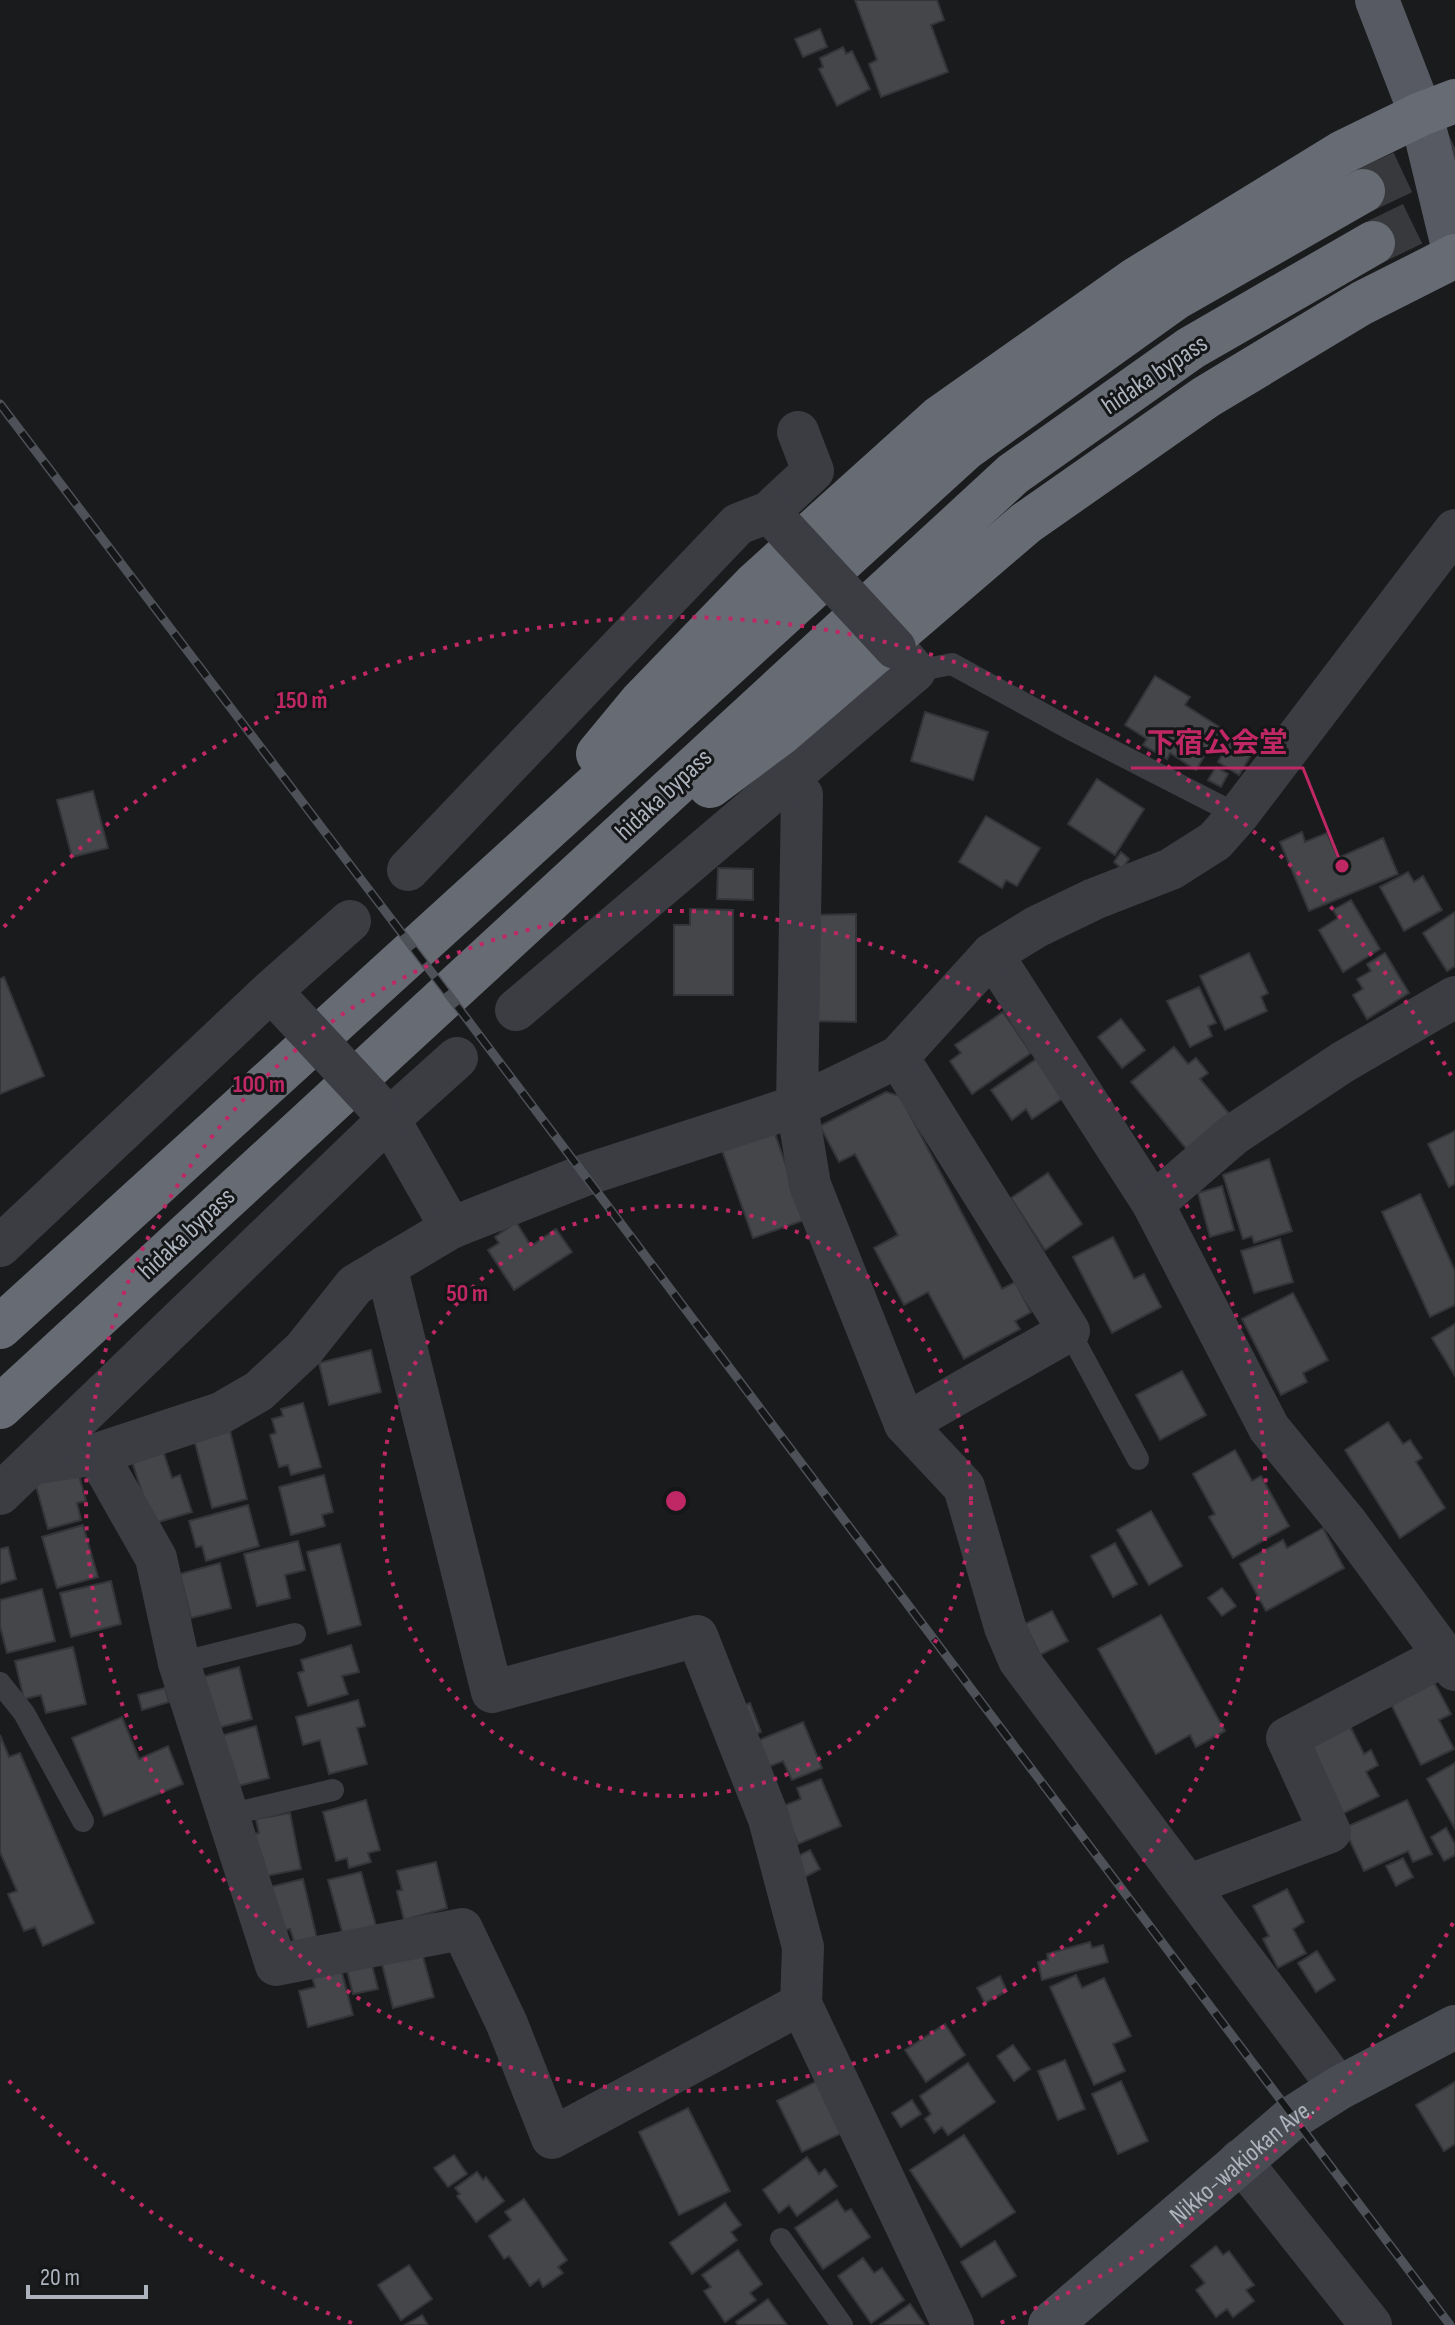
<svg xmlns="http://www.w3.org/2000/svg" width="1455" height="2325" font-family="'Sofia Sans Condensed','Noto Sans JP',sans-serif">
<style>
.building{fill:#44464a;stroke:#343539;stroke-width:2}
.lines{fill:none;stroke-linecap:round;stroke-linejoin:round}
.highway-tunnel{stroke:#37393d;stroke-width:44;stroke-dasharray:44 22;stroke-linecap:butt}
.lane{stroke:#3b3d43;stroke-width:22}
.street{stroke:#3b3d43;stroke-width:42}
.secondary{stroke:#494c53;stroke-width:44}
.primary{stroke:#575a62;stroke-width:44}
.highway{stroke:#676b74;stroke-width:44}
.rail-casing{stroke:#4e5158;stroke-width:9}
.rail{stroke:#151618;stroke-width:6;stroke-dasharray:18;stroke-linecap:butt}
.street-bridge{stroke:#3b3d43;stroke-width:42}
.ring{fill:none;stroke:#c02865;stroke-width:4;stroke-dasharray:4 8}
.labels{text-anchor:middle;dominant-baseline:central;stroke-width:6;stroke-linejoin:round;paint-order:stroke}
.street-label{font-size:26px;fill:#acb3bd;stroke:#151618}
.centre{fill:#c02865;stroke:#151618;stroke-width:4}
.ring-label{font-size:24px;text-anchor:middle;font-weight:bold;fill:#c02865;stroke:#151618;stroke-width:6;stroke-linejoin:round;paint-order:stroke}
.leader{fill:none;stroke:#c02865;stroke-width:3}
.callout-dot{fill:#c02865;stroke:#151618;stroke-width:3}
.callout-label{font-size:28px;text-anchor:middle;font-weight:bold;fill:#c02865;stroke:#151618;stroke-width:6;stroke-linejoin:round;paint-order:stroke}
</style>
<rect width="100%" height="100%" fill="#1a1b1d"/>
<!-- building -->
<g class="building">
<polygon points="855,0 937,0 944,20 931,25 948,72 881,97 869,64 877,60"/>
<polygon points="820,29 827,47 803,57 795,39"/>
<polygon points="843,47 846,54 852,51 870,89 837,106 819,69 823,67 820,58"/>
<polygon points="1155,676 1190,697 1185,705 1221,728 1196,770 1170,753 1167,759 1143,745 1147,739 1125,725"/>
<polygon points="925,712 988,732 973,780 911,761"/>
<polygon points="1232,737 1254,750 1239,775 1218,762"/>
<polygon points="1216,767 1228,774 1221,787 1208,780"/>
<polygon points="1097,779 1144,809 1115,855 1068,824"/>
<polygon points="93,791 108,848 72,857 57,800"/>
<polygon points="986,816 1040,848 1017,886 1006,880 1002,888 959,862"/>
<polygon points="1302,832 1305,842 1327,833 1338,858 1383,838 1398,874 1309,911 1280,842"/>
<polygon points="1121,852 1129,859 1122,869 1114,862"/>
<polygon points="718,868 753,869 753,900 717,899"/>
<polygon points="1408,872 1414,882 1423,876 1442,910 1404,931 1380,887"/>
<polygon points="1351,900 1380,949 1343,972 1319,930 1338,918 1333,910"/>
<polygon points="690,909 733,910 733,995 674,995 674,925 690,925"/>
<polygon points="1455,912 1455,966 1447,971 1423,933"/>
<polygon points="856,914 856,1022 813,1021 813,915"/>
<polygon points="1249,953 1268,993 1261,997 1267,1011 1225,1030 1200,976"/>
<polygon points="1385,953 1409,993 1367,1019 1353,995 1363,989 1357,979 1371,971 1367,964"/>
<polygon points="4,977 44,1076 0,1094 0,979"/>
<polygon points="1199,987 1216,1023 1208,1026 1212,1036 1190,1047 1167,1001"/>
<polygon points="1003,1012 1031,1053 972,1094 950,1061 961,1053 955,1045"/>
<polygon points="1121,1019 1145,1050 1122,1068 1098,1037"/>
<polygon points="1174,1047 1188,1064 1196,1058 1208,1073 1200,1079 1232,1117 1189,1152 1131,1082"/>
<polygon points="1042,1055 1069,1094 1032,1119 1026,1109 1012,1120 991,1090"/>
<polygon points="886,1092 900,1096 1002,1289 1015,1282 1031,1312 1015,1321 1020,1329 964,1359 928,1292 904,1305 874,1248 898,1235 855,1154 839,1162 820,1126"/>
<polygon points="774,1131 805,1220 753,1238 722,1150"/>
<polygon points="1455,1131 1455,1184 1449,1187 1428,1144"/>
<polygon points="1269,1159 1292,1231 1254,1243 1252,1236 1243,1239 1223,1175"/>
<polygon points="1048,1173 1082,1224 1045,1250 1011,1198"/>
<polygon points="1222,1186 1234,1230 1210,1237 1198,1193"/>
<polygon points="1420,1194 1455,1271 1455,1305 1430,1317 1382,1212"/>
<polygon points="516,1222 531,1246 556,1229 572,1252 514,1290 488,1250 499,1243 495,1237"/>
<polygon points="1113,1237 1134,1279 1144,1274 1161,1307 1112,1333 1073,1257"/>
<polygon points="1280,1239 1293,1282 1254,1293 1241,1251"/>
<polygon points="1293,1293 1328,1360 1303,1373 1307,1382 1281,1395 1242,1319"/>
<polygon points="1455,1324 1455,1376 1432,1338"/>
<polygon points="371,1350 381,1392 329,1405 319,1363"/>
<polygon points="1182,1371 1206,1415 1160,1440 1136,1395"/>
<polygon points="303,1403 321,1467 291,1475 288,1465 279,1467 270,1435 276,1433 272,1419 283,1416 281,1409"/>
<polygon points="1388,1422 1403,1444 1410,1440 1422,1458 1416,1462 1445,1508 1400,1538 1345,1450"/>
<polygon points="229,1427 247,1499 212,1508 193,1435"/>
<polygon points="161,1445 172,1478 180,1475 192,1512 152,1524 130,1455"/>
<polygon points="1235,1450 1252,1481 1261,1476 1289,1526 1233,1558 1209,1517 1215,1514 1193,1474"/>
<polygon points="77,1468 86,1501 77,1503 81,1520 48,1529 34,1479"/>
<polygon points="324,1475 333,1512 322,1515 325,1526 291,1535 279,1487"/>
<polygon points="248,1505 259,1546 206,1561 202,1546 196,1547 189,1521"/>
<polygon points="1151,1511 1182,1566 1149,1585 1117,1530"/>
<polygon points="83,1525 98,1577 57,1588 42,1537"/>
<polygon points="1323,1528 1344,1568 1266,1611 1240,1564 1283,1540 1287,1548"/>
<polygon points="298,1541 305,1570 285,1575 290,1598 257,1606 244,1554"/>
<polygon points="1115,1543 1137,1584 1113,1597 1091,1556"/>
<polygon points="340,1544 361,1625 328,1634 307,1552"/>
<polygon points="8,1547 16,1579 0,1584 0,1549"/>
<polygon points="220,1563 231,1608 191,1618 180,1574"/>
<polygon points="111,1581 121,1624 71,1637 60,1593"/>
<polygon points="1222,1588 1236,1606 1222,1616 1208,1598"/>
<polygon points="42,1589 55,1641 7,1653 0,1626 0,1600"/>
<polygon points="1052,1611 1068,1641 1040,1655 1025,1624"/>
<polygon points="1161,1615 1225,1731 1196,1747 1190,1735 1156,1754 1098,1649"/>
<polygon points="351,1645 359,1672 342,1676 348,1694 308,1706 298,1673 304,1671 301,1660"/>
<polygon points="73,1647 86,1704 46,1713 41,1695 24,1699 15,1661"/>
<polygon points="239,1667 252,1719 217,1728 203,1677"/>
<polygon points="1434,1682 1451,1714 1439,1720 1454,1749 1421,1765 1391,1704"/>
<polygon points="165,1688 169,1702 142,1710 138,1695"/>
<polygon points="358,1700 365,1726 357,1728 367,1764 329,1774 320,1740 303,1745 296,1717"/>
<polygon points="750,1703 761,1732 744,1738 733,1710"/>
<polygon points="122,1717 139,1759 168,1746 183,1784 104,1816 72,1738"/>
<polygon points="803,1722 822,1768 792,1780 783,1761 768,1767 757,1741"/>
<polygon points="256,1726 269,1778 234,1787 220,1736"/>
<polygon points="1350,1726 1364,1754 1371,1750 1378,1765 1366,1772 1379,1796 1340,1815 1305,1749"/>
<polygon points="0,1735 9,1757 20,1753 94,1923 43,1946 35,1927 24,1931 8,1894 17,1891 0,1852"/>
<polygon points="1455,1763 1455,1829 1427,1779"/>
<polygon points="821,1779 841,1826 798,1844 783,1806 801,1799 797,1788"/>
<polygon points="366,1800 380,1850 368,1853 371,1862 349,1868 347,1858 336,1861 323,1812"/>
<polygon points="1407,1800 1432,1854 1413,1862 1408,1851 1364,1871 1344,1828"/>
<polygon points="290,1813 301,1869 256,1878 254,1834 259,1833 256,1819"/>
<polygon points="1446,1828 1455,1844 1455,1855 1444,1861 1431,1837"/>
<polygon points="810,1850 820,1869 803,1878 794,1858"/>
<polygon points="1403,1858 1413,1877 1396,1886 1386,1866"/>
<polygon points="436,1862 447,1908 404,1920 397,1891 402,1890 397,1871"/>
<polygon points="361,1872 376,1926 343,1935 328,1880"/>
<polygon points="303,1879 317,1939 295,1944 290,1929 280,1931 270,1887"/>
<polygon points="1287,1889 1304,1922 1293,1929 1306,1953 1278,1968 1263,1939 1269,1936 1253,1906"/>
<polygon points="1090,1942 1092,1948 1103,1945 1108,1962 1042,1980 1038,1962 1048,1960 1047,1954"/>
<polygon points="1317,1951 1335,1980 1316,1992 1298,1963"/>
<polygon points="422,1953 434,1997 393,2008 382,1964"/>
<polygon points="372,1965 378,1989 353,1994 347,1970"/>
<polygon points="341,1969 353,2015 308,2027 299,1991 315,1987 312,1977"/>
<polygon points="1076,1975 1082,1988 1104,1978 1131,2036 1113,2044 1125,2071 1094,2085 1050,1987"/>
<polygon points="1000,1976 1007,1991 985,2003 977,1988"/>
<polygon points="945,2024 965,2055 926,2082 905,2050"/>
<polygon points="1013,2045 1030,2069 1014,2081 997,2056"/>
<polygon points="1065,2060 1085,2109 1058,2120 1038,2071"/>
<polygon points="968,2063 995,2102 948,2135 942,2127 934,2133 925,2119 931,2114 920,2096"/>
<polygon points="817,2081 842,2133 802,2152 777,2101"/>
<polygon points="1121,2081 1148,2141 1118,2154 1092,2094"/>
<polygon points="1455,2082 1455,2144 1444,2151 1416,2105"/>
<polygon points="912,2100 921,2114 901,2127 892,2113"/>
<polygon points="688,2108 730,2191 679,2215 639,2132"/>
<polygon points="964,2135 1015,2212 961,2247 910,2170"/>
<polygon points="454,2155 467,2174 448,2187 434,2168"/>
<polygon points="807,2157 819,2174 825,2169 837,2186 797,2216 789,2205 779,2213 763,2190"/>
<polygon points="477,2172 483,2180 486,2177 504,2201 476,2222 457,2196 460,2194 455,2188"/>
<polygon points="524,2199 567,2260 558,2267 563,2273 543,2287 539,2279 530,2286 509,2256 504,2259 489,2236 511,2220 505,2212"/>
<polygon points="837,2200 845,2212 851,2209 870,2237 823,2269 795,2228"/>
<polygon points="725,2203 741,2225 731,2232 737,2240 692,2274 670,2243"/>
<polygon points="995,2241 1016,2276 982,2297 961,2262"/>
<polygon points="1216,2246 1223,2255 1229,2251 1254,2285 1246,2290 1254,2301 1233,2317 1227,2309 1216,2317 1196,2290 1205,2283 1191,2266"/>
<polygon points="738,2250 762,2284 750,2293 756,2300 725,2322 704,2291 711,2287 702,2275"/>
<polygon points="863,2258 874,2273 882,2268 904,2300 871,2323 838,2276"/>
<polygon points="409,2265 432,2299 401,2320 378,2285"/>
<polygon points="768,2299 787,2325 738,2325 736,2322"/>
<polygon points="910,2304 925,2325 880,2325"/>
<polygon points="422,2315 428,2325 405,2325"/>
</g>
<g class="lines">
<!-- highway-tunnel -->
<g class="highway-tunnel">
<polyline points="1363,191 1455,148"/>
<polyline points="1373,243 1455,203"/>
</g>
<!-- lane -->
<g class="lane">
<polyline points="915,671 952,664 1076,732 1238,815"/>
<polyline points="1069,1331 1138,1459"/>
<polyline points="179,1663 295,1634"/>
<polyline points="0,1683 24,1713 83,1821"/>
<polyline points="228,1815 333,1790"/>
<polyline points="781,2239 842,2325"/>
</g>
<!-- street -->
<g class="street">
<polyline points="802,795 797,1106 810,1185 905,1424 964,1487 1005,1627 1019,1660 1339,2088"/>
<polyline points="408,870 738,524 769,512 813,471 798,432"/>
<polyline points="992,954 1153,1204 1269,1428 1346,1522 1455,1670"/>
<polyline points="516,1010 915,671 895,648"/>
<polyline points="898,1057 1069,1331 905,1424"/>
<polyline points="375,1103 389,1119 451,1228"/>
<polyline points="1153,1204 1233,1135 1343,1062 1455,997"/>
<polyline points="0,1246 271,991 350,921"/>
<polyline points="386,1266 492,1692 697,1636 769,1819 803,1947 801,2004 953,2325"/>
<polyline points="97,1454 156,1558 179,1663 276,1965 462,1929 507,2024 552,2138 801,2004"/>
<polyline points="32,1464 97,1454 221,1413 259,1391 304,1349 355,1285 451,1228 585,1175 797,1106 898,1057 992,954 1036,927 1094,899 1171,869 1215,841 1238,815 1455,530"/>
<polyline points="0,1494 389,1119 457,1058"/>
<polyline points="1190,1885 1330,1832 1287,1738 1443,1656"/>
<polyline points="1240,2160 1371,2325"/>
</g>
<!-- secondary -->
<path class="secondary" id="s1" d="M 1050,2325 L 1292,2118 L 1339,2088 L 1455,2027"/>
<!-- primary -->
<polyline class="primary" points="1377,0 1421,114 1455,255"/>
<!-- highway -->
<g class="highway">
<polyline points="598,754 641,702 755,584 939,418 1136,279 1343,152 1421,114 1455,101"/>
<polyline points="710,786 781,733 1026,523 1206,397 1362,303 1455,256"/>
<polyline points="0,1327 966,448 1174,299 1363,191"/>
<polyline points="0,1407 1013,474 1191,348 1373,243"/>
</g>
<!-- rail casing -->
<g class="rail-casing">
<polyline id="rail" points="0,404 467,1019 1450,2325"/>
</g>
<!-- rail -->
<use href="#rail" class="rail"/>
<!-- street-bridge -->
<g class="street-bridge">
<polyline points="769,512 895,648"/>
<polyline points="283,1004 375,1103"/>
</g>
</g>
<!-- distance rings -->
<g class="ring">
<circle cx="676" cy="1501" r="295"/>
<circle cx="676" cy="1501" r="590"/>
<path d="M1453 1923A884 884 0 0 1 1000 2323M352 2323A884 884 0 0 1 4 2075M4 927A884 884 0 0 1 1453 1079"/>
</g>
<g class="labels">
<!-- street labels -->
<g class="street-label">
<text transform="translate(1155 375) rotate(-34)">hidaka bypass</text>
<text transform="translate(664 795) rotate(-43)">hidaka bypass</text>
<text transform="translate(187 1234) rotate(-43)">hidaka bypass</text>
<text stroke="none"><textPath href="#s1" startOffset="252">Nikko-wakiokan Ave.</textPath></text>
</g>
</g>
<circle cx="676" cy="1501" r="12" class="centre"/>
<g class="ring-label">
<text x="302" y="708">150 m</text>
<text x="259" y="1092">100 m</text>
<text x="467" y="1301">50 m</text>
</g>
<!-- callouts -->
<path class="leader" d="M1342 866L1303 768H1131"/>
<circle class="callout-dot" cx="1342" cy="866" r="8"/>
<g class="callout-label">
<text x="1217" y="752">下宿公会堂</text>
</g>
<!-- scale -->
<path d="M28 2285v12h118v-12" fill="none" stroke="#acb3bd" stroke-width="4"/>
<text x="40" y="2285" font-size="24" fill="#acb3bd" stroke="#151618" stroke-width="6" paint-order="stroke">20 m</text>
</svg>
